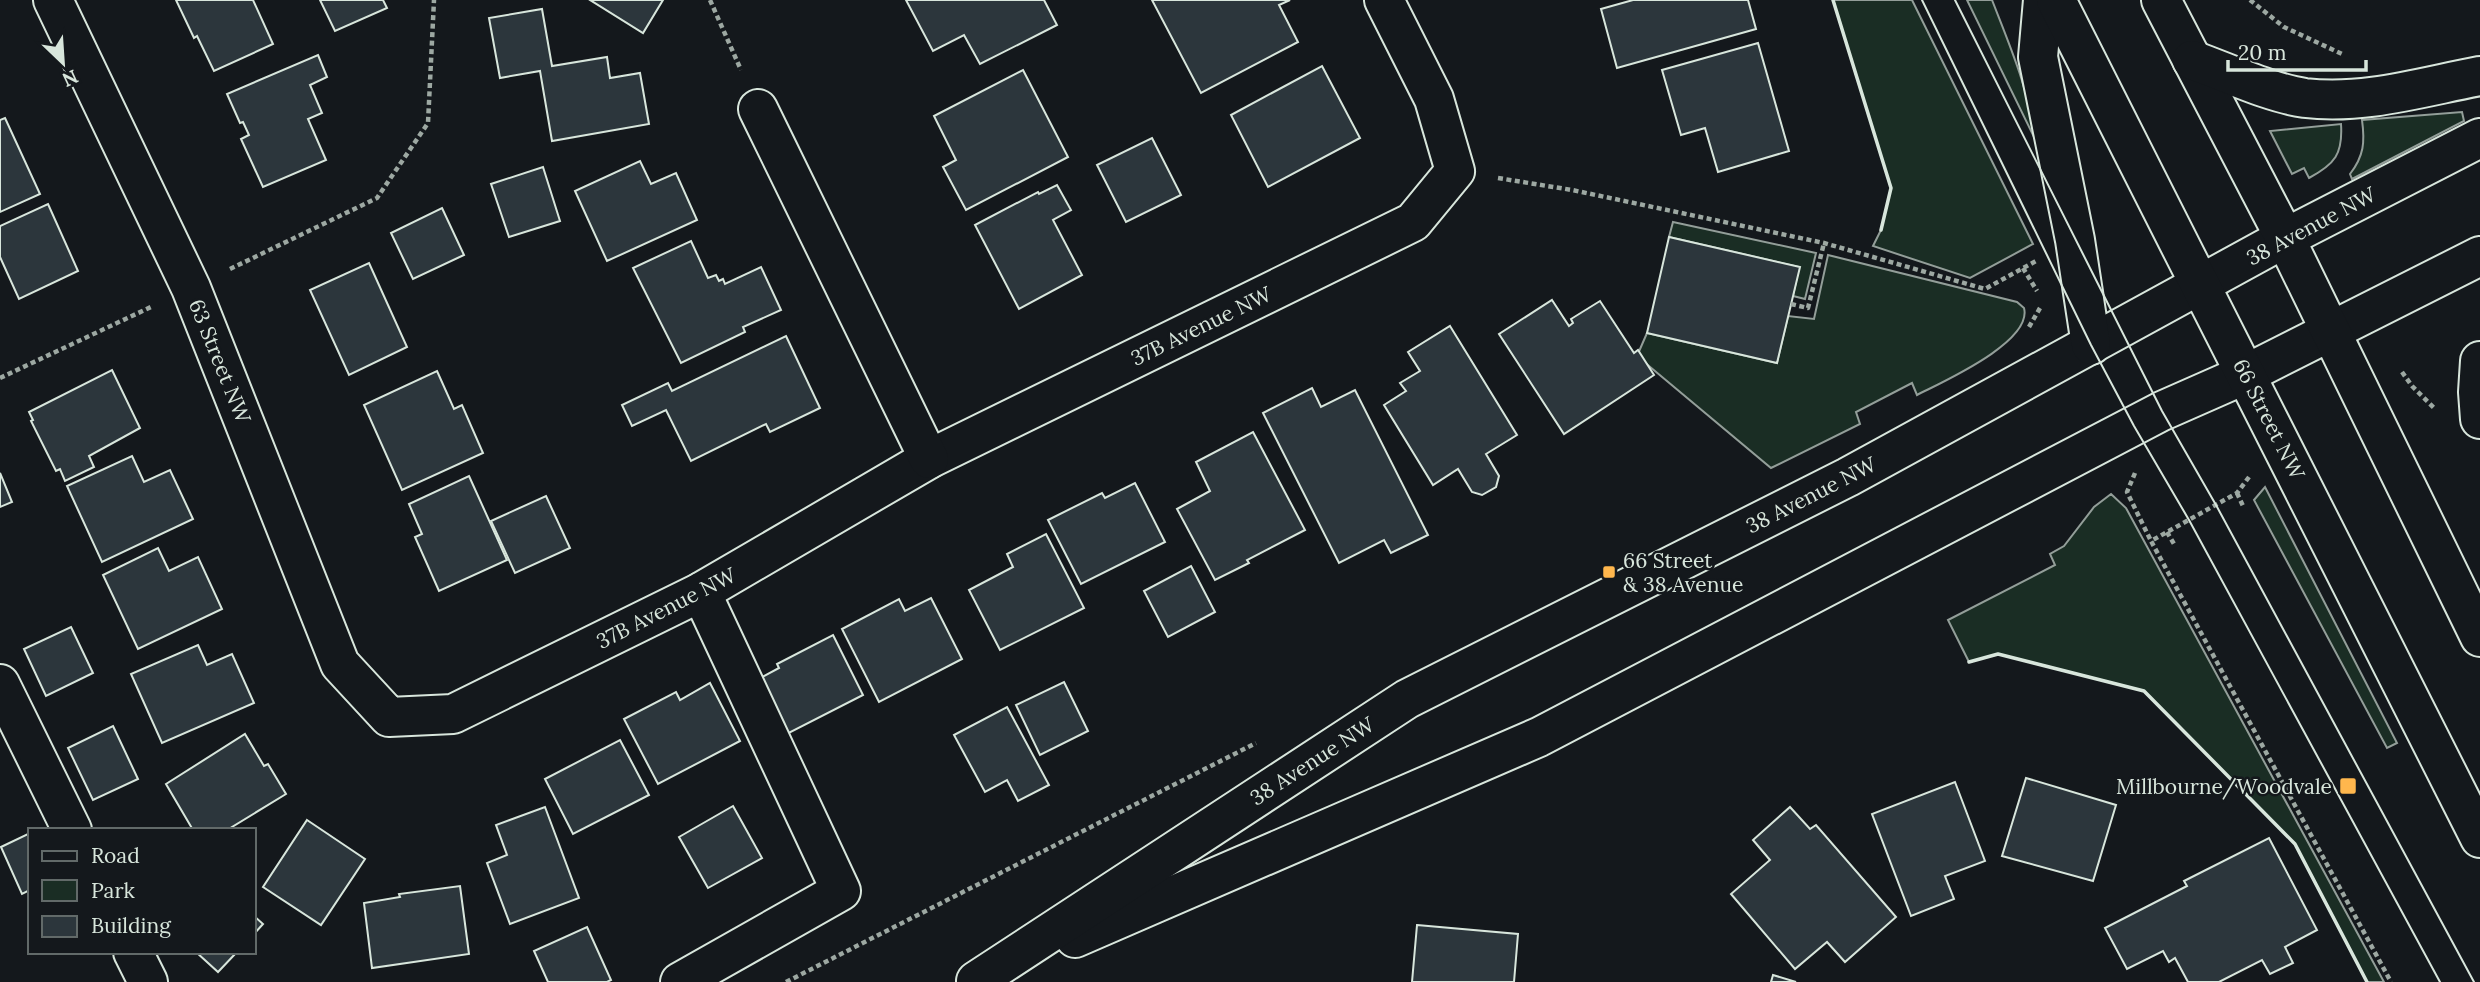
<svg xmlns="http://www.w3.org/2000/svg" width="2480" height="982" font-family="Lora,serif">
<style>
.green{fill:#1a2d24;stroke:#939e99;stroke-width:2}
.building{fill:#2c363c;stroke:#d8e6dc;stroke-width:2}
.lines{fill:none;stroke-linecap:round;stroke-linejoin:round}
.minor-casing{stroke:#d8e6dc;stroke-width:42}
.major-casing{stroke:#d8e6dc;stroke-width:42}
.path{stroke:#9da8a2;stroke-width:4.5;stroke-dasharray:5 3.5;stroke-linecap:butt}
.minor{stroke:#14181c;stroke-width:38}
.major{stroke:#14181c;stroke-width:38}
.tram{stroke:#d8e6dc;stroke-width:2}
.wall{stroke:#d8e6dc;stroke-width:3.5}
.poi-dot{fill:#ffb74d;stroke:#14181c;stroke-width:2.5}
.labels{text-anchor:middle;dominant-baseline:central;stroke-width:5;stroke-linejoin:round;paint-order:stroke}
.street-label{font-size:21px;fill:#d8e6dc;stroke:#14181c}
.poi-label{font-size:21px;fill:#d8e6dc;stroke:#14181c;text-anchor:start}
</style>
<rect width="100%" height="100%" fill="#14181c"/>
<!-- green -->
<g class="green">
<polygon points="1833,0 1912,0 2033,244 1970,278 1873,246 1881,230 1891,188"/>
<path d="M 1967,0 L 1992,0 C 2009,44 2030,92 2035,139 Z"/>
<path d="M 2462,112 L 2464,121 L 2352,179 L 2350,174 C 2364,156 2365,142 2362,120 Z"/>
<path d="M 2341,124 C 2343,154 2335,164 2309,178 L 2304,168 L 2292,174 L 2270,131 Z"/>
<polygon points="1673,222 1816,253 1805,299 1793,296 1799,267 1669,237"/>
<path d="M 1828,255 L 2017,302 L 2024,308 C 2033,342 1942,382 1917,395 L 1912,383 L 1856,412 L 1860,424 L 1771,468 L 1637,356 L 1647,333 L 1777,363 L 1788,316 L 1814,319 Z"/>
<polygon points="2265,487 2397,743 2387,748 2254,500"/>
<polygon points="2111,494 2126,508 2384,982 2367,982 2295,844 2144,691 1998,654 1969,662 1948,620 2055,565 2050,554 2064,546 2094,507"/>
</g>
<!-- building -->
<g class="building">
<polygon points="176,0 253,0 273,44 214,71 197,36 194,38"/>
<polygon points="320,0 383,0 387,8 335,31"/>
<polygon points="590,0 663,0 643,33"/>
<polygon points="906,0 1044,0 1057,25 980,64 964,35 933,51"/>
<polygon points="1152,0 1290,0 1279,5 1298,42 1201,93"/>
<polygon points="1633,0 1748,0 1756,29 1617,68 1601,9"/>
<polygon points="542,9 552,66 607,57 610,78 640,73 649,124 552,141 540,71 500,78 489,18"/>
<polygon points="1758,43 1789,151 1718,172 1705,128 1681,135 1662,70"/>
<polygon points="318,55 327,77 310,85 322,113 308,119 326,160 263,187 241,139 249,135 243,122 240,123 227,94"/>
<polygon points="1322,66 1360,138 1268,187 1231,115"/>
<polygon points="1023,70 1068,157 966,210 943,167 956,160 934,116"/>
<polygon points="5,118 40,194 0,212 0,120"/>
<polygon points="1152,138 1181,195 1126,222 1097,165"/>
<polygon points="640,161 651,184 676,173 697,220 607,261 575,191"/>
<polygon points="543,167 560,221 509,237 491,184"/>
<polygon points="1057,185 1071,210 1053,220 1082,275 1019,309 975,225 1038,192 1039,194"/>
<polygon points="48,204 78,271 19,299 0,257 0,226"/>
<polygon points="442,208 464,255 413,279 391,233"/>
<polygon points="1669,237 1800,267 1777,363 1647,333"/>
<polygon points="691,241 708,278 716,275 719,281 723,279 725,284 761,267 781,310 743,327 745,332 681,363 633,268"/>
<polygon points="369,263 407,347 349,375 310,290"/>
<polygon points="1552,300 1569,326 1573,323 1571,319 1600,301 1634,353 1638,350 1654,375 1564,434 1499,334"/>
<polygon points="1450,326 1517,435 1486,454 1499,476 1496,487 1482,495 1472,492 1458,469 1433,485 1384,405 1406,391 1400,383 1420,371 1408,352"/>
<polygon points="786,336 820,408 770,432 766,424 691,461 666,410 632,426 622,405 668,383 672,391"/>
<polygon points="112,370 140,428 89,456 94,467 65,481 60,469 56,471 31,421 33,420 29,412"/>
<polygon points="437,371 454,409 462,405 483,453 402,490 364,405"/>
<polygon points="1312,388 1321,407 1355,390 1428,535 1391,553 1384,540 1339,563 1263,413"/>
<polygon points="1253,432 1305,530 1247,560 1249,563 1215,580 1177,509 1210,491 1196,462"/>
<polygon points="132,456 144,482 170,470 193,519 102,562 67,486"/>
<polygon points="0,473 12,502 0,507"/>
<polygon points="469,476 507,560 439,591 415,537 422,534 409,504"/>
<polygon points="1135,483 1165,542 1081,584 1048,520 1102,493 1105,498"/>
<polygon points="546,496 570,548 515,573 491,521"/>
<polygon points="1046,534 1084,608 1000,650 969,590 1013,567 1007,554"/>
<polygon points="158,548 169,571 198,557 222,609 138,649 103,575"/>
<polygon points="1191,566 1215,612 1168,637 1144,591"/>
<polygon points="931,598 962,659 879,702 842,629 899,599 905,611"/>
<polygon points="71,627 93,673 46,696 24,649"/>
<polygon points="833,635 863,695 777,739 749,684 779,668 777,664"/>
<polygon points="198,645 207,665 232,654 254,703 162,743 131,674"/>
<polygon points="1064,682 1088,731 1040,755 1016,705"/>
<polygon points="710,683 740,741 658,784 624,719 676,692 680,700"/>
<polygon points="1007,707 1049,785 1018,801 1007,780 985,792 954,735"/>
<polygon points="113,726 138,779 93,800 68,748"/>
<polygon points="245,734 264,766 268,764 286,794 227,830 193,830 166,784"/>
<polygon points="620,740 649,795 573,834 545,779"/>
<polygon points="2026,778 2116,805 2093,881 2002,856"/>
<polygon points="1955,782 1985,861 1945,876 1954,899 1911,916 1872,814"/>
<polygon points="733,806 762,858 708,888 679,837"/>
<polygon points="545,807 579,898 510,924 487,863 507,855 496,825"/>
<polygon points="1790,807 1810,829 1816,825 1896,917 1845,962 1827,942 1795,969 1731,894 1770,860 1753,840"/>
<polygon points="307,820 365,859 321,925 263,887"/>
<polygon points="30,833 30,890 22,894 1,847"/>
<polygon points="2269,838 2317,930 2285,947 2293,963 2270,974 2262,960 2219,982 2188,982 2175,958 2169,962 2163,951 2127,969 2105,928 2187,886 2184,881"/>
<polygon points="460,886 469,954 372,968 364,903 400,897 399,894"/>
<polygon points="254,916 263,924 254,934"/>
<polygon points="1417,925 1518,934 1514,982 1412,982"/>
<polygon points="587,927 611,980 607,982 548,982 534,951"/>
<polygon points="196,952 237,952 218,972"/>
<polygon points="1773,975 1796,982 1771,982"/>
</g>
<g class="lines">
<!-- minor casing -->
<g class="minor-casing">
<g id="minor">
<polyline points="53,0 191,288 340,664 389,717 453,714 701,592 929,459 1413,222 1455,171 1434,99 1384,0"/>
<polyline points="758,109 929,459"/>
<polyline points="0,684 72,830"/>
<polyline points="1075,938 1539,737 2162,411 2246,374 2480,256"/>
<polyline points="133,952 148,982"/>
<polyline points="976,981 1407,699 1848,477 2285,238 2480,138"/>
<polyline points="680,982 841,891 701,592"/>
</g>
</g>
<!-- major casing -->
<g class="major-casing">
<g id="major">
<polyline points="2043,0 2038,57 2075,240 2091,345"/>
<polyline points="2056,0 2480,838"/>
<polyline points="2161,0 2285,238 2480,637"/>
<path d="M 2192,60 C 2226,72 2270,93 2305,98 C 2364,105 2422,87 2480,76"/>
<polyline points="2480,361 2478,392 2480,419"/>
</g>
</g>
<!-- path -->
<g class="path">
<polyline points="710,0 741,70"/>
<polyline points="2250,0 2284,27 2342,54"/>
<polyline points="1498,178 1572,190 1824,243 1985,289 2036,261"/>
<polyline points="2023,268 2037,291"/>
<polyline points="230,269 377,198 428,123 434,0"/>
<polyline points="1791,304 1808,308 1824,243"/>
<polyline points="2029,327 2040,308"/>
<polyline points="2402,372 2412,386 2435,409"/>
<polyline points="0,378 153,306"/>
<polyline points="2135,473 2127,492 2151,541"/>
<polyline points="2249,477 2237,493 2151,541 2391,982"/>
<polyline points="2237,493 2243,506"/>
<polyline points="2167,532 2174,544"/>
<polyline points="786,982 1256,743"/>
</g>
<!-- minor -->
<use href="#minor" class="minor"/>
<!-- major -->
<use href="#major" class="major"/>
<!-- tram -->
<g class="tram">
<polyline points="1922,0 2091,345 2134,426 2189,520 2440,982"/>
<polyline points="1955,0 2162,411 2216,505 2474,982"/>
</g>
<!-- wall -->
<g class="wall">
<polyline points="1833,0 1891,188 1881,230"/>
<polyline points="1969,662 1998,654 2144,691 2295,844 2367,982"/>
</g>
</g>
<!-- markers -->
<g class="poi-dot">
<rect x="1602" y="565" width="14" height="14" rx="3.5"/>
<rect x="2339" y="777" width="18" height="18" rx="3.5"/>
</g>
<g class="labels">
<!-- street labels -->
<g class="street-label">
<text transform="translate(2311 226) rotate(-28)">38 Avenue NW</text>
<text transform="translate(1201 326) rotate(-26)">37B Avenue NW</text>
<text transform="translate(220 361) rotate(68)">63 Street NW</text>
<text transform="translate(2269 419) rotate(63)">66 Street NW</text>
<text transform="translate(1811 495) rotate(-27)">38 Avenue NW</text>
<text transform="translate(666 608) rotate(-27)">37B Avenue NW</text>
<text transform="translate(1312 761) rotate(-33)">38 Avenue NW</text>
</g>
<!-- poi labels -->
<g class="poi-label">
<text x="1623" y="560">66 Street<tspan x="1623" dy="24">&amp; 38 Avenue</tspan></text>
<text x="2332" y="786" text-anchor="end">Millbourne/Woodvale</text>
</g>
</g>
<!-- legend -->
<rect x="28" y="828" width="228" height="126" fill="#14181c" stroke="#626a69" stroke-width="2"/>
<rect x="42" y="851" width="35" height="10" fill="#14181c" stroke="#626a69" stroke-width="2"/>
<text x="91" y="863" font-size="21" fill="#d8e6dc">Road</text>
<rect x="42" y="880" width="35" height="21" fill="#1a2d24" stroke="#626a69" stroke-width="2"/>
<text x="91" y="898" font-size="21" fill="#d8e6dc">Park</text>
<rect x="42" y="916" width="35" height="21" fill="#2c363c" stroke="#626a69" stroke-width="2"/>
<text x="91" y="933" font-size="21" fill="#d8e6dc">Building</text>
<!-- north arrow -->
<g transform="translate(63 63) rotate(155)" stroke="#14181c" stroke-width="5" paint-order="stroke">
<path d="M0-5L12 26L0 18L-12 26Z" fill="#d8e6dc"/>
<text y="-10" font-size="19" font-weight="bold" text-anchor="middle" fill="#d8e6dc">N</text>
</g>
<!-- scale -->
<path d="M2228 60v10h138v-10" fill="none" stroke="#d8e6dc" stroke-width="3.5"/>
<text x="2238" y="60" font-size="21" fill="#d8e6dc" stroke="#14181c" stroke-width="5" paint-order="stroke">20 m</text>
</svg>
